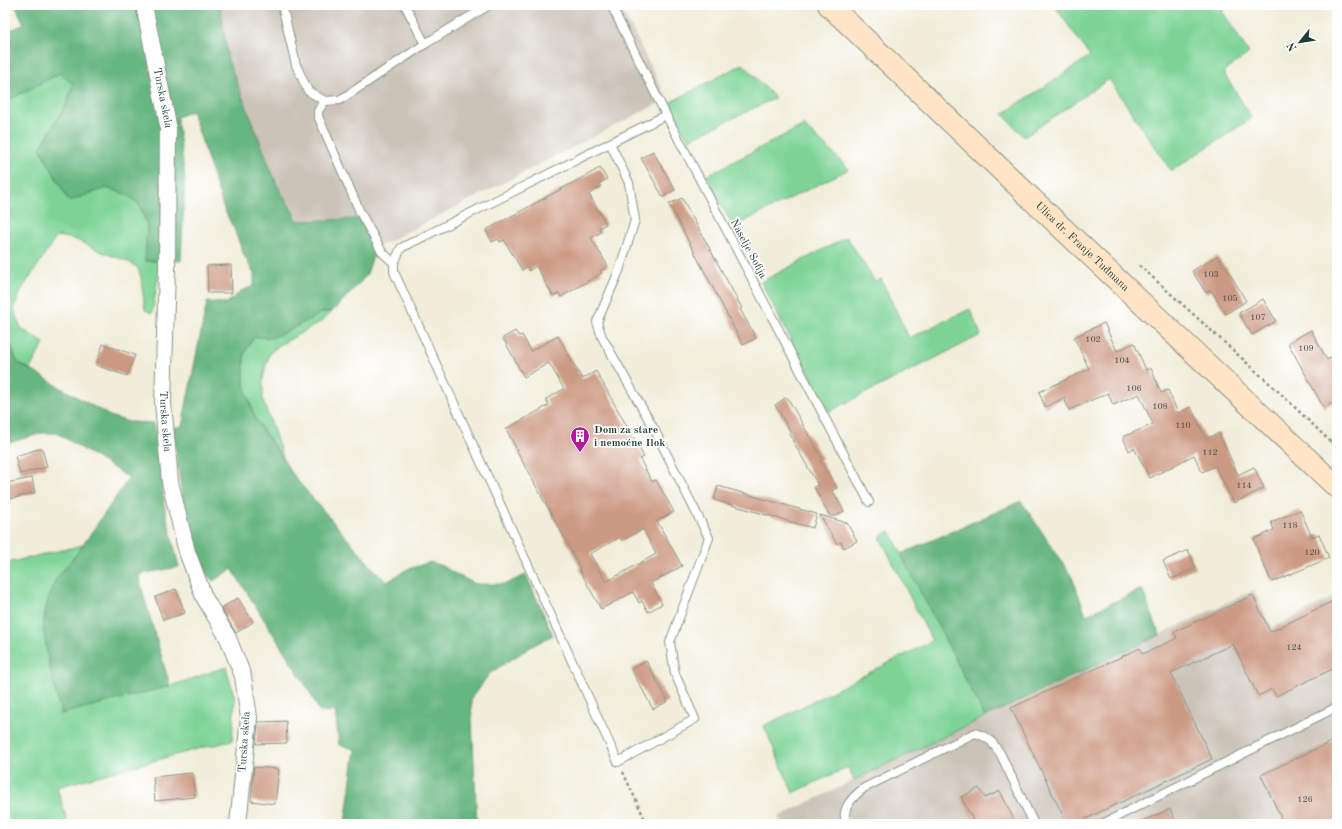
<svg xmlns="http://www.w3.org/2000/svg" width="1342" height="829" font-family="'Old Standard TT',serif">
<style>
.industrial{fill:#cbc3b8}
.green{fill:#7ed497;stroke:#4e8866}
.forest{fill:#66b680;stroke:#427a5a}
.building{fill:#cc9982;fill-rule:evenodd}
.lines{fill:none;stroke-linecap:round;stroke-linejoin:round}
.service-casing{stroke:#889586;stroke-width:10}
.minor-casing{stroke:#889586;stroke-width:18}
.secondary-casing{stroke:#889586;stroke-width:24}
.path{stroke:#889586;stroke-width:2.5;stroke-dasharray:3 3;stroke-linecap:butt}
.service{stroke:#fff;stroke-width:8}
.minor{stroke:#fff;stroke-width:16}
.secondary{stroke:#ffe4c6;stroke-width:22}
.labels{text-anchor:middle;dominant-baseline:central;stroke-width:3.5;stroke-linejoin:round;paint-order:stroke}
.number-label{font-size:9px;fill:#4a5448}
.street-label{font-size:11px;fill:#1f3d34;stroke:#fff}
.poi-label{font-size:11px;font-weight:bold;fill:#1f3d34;stroke:#fff;text-anchor:start}
</style>
<rect width="100%" height="100%" fill="#fff"/>
<filter id="ink" filterUnits="userSpaceOnUse"><feTurbulence type="fractalNoise" baseFrequency=".025" numOctaves="2"/><feDisplacementMap in="SourceGraphic" scale="8" xChannelSelector="R" yChannelSelector="G"/><feConvolveMatrix kernelMatrix="1 2 1 2 8 2 1 2 1" color-interpolation-filters="sRGB"/></filter>
<filter id="wash" filterUnits="userSpaceOnUse"><feTurbulence type="fractalNoise" baseFrequency=".012" numOctaves="4" result="noise"/><feDisplacementMap in="SourceGraphic" scale="16" xChannelSelector="R" yChannelSelector="G"/><feGaussianBlur stdDeviation="0.9" result="paint"/><feColorMatrix in="noise" values="0 0 0 0 0 0 0 0 0 0 0 0 0 0 0 0 0 1.4 0 .05"/><feComposite in="paint" operator="in"/></filter>
<g filter="url(#wash)">
<rect width="100%" height="100%" fill="#f1edd9"/>
<!-- industrial -->
<g class="industrial">
<polygon points="220,5 620,5 667,99 376,248 358,219 299,221 277,185 228,60"/>
<polygon points="1254,590 1272,628 1337,595 1337,824 782,824 778,817 991,714"/>
</g>
<!-- green -->
<g class="green">
<polygon points="1054,5 1231,5 1222,11 1249,53 1223,72 1252,118 1171,171 1109,79 1024,137 1003,114 1090,56"/>
<polygon points="743,64 775,98 688,140 669,103"/>
<polygon points="60,73 73,84 67,103 40,148 69,201 106,188 126,194 139,204 147,225 146,261 161,261 152,313 145,310 141,277 138,268 127,261 102,252 74,239 57,236 22,289 14,307 17,320 22,329 44,343 30,369 17,362 5,329 5,102"/>
<polygon points="804,125 849,169 733,227 706,176"/>
<polygon points="847,237 875,282 881,279 909,338 970,309 981,335 828,412 761,282"/>
<polygon points="323,312 332,312 322,321 278,346 270,353 266,365 263,379 263,400 284,460 256,420 244,385 244,354 254,336 271,338 290,330"/>
<polygon points="890,531 985,717 854,780 848,767 793,793 764,726 932,641 880,537"/>
<polygon points="83,545 47,603 43,625 49,665 61,713 170,686 226,667 235,699 232,741 205,747 57,787 68,824 5,824 5,558 7,563"/>
</g>
<!-- forest -->
<g class="forest">
<polygon points="15,5 220,5 228,60 277,185 298,221 358,219 376,248 366,276 332,312 323,312 290,330 271,338 254,337 244,354 244,385 256,420 297,480 378,574 387,582 406,570 430,562 442,566 461,577 476,584 505,584 526,575 553,635 534,645 490,673 471,699 477,824 345,824 355,749 339,745 335,711 320,712 308,689 232,569 213,581 206,574 186,529 173,428 182,426 207,302 227,303 241,291 254,286 254,274 243,253 234,229 224,209 192,111 177,117 185,178 181,261 145,261 147,225 139,204 126,194 106,188 69,201 40,148 67,103 73,84 60,73 5,102 5,33 24,24"/>
<polygon points="5,329 17,362 110,416 129,422 154,423 159,443 164,505 179,567 140,574 141,586 170,686 61,714 49,665 43,625 47,603 56,579 78,552 129,478 57,433 42,433 5,444"/>
<polygon points="1021,501 1072,577 1086,615 1142,589 1160,635 985,717 901,554"/>
</g>
<g id="blocks">
<!-- building -->
<g class="building">
<polygon points="653,151 675,190 663,197 641,158"/>
<polygon points="600,168 607,179 599,184 601,187 589,194 606,224 599,228 601,232 591,238 608,266 600,271 602,273 561,297 559,293 553,296 536,266 529,271 527,267 522,270 504,240 500,242 498,239 492,242 486,230"/>
<polygon points="682,198 742,308 740,309 756,338 743,345 669,204"/>
<polygon points="1217,256 1225,267 1226,267 1246,301 1226,314 1211,290 1206,293 1192,271"/>
<polygon points="231,265 232,293 208,293 207,266"/>
<polygon points="1263,299 1276,321 1252,335 1239,313"/>
<polygon points="1104,323 1117,351 1134,343 1146,370 1151,368 1161,393 1168,390 1178,413 1191,407 1206,439 1219,433 1238,475 1254,467 1264,488 1234,503 1215,466 1202,472 1194,455 1150,478 1134,448 1129,451 1123,437 1153,424 1139,394 1113,405 1108,393 1069,410 1064,398 1045,407 1039,392 1089,369 1074,337"/>
<polygon points="1311,330 1327,360 1337,354 1337,400 1324,408 1288,343"/>
<path d="M 515,331 L 519,336 L 522,335 L 531,351 L 558,336 L 582,379 L 596,371 L 644,457 L 640,459 L 652,482 L 656,480 L 674,512 L 657,521 L 682,566 L 651,583 L 662,604 L 648,612 L 642,601 L 639,603 L 633,592 L 601,609 L 579,569 L 580,568 L 569,546 L 516,450 L 517,450 L 506,429 L 549,405 L 546,399 L 564,389 L 549,363 L 524,377 L 503,338 ZM 643,529 L 656,554 L 606,582 L 590,554 L 620,537 L 622,541 Z"/>
<polygon points="103,344 135,355 127,376 96,365"/>
<polygon points="787,397 822,458 820,460 837,488 832,490 844,511 836,516 830,516 814,487 818,485 789,434 791,433 775,405"/>
<polygon points="42,448 47,467 20,474 15,456"/>
<polygon points="32,478 35,493 10,499 7,483"/>
<polygon points="718,486 817,514 813,528 714,500"/>
<polygon points="1300,510 1312,537 1319,534 1329,558 1272,582 1261,559 1254,539 1274,530 1271,522"/>
<polygon points="820,515 847,523 857,541 844,548 841,542 837,544"/>
<polygon points="1188,550 1196,568 1171,579 1163,561"/>
<polygon points="176,589 185,613 163,620 155,597"/>
<polygon points="1253,595 1270,632 1337,599 1337,667 1276,696 1272,689 1258,696 1233,644 1171,673 1212,759 1075,824 1067,824 1011,708 1140,648 1143,654 1177,638 1174,632"/>
<polygon points="238,598 253,622 236,633 221,608"/>
<polygon points="646,661 668,701 653,709 631,669"/>
<polygon points="286,721 287,743 256,744 258,722"/>
<polygon points="1337,739 1337,824 1284,824 1261,775"/>
<polygon points="254,767 279,769 275,804 251,801"/>
<polygon points="192,773 195,797 155,801 153,777"/>
<polygon points="979,788 985,798 1000,791 1016,824 975,824 961,797"/>
<polygon points="1170,809 1177,824 1136,824"/>
</g>
</g>
</g>
<g filter="url(#ink)">
<use href="#blocks" fill-opacity="0" stroke="#889586" stroke-width="1"/>
<g class="lines">
<!-- service casing -->
<g class="service-casing">
<g id="service">
<polyline points="282,5 296,65 308,91 325,101 340,100 425,44 405,5"/>
<polyline points="611,5 666,115 869,502"/>
<polyline points="425,44 489,5"/>
<polyline points="325,101 318,111 318,116 360,212 382,252 394,263"/>
<polygon points="610,143 629,183 635,220 619,271 597,322 602,337 654,429 709,538 670,642 675,674 695,719 618,762 394,272 394,263 401,248"/>
<polyline points="610,143 666,115"/>
<path d="M 847,824 C 839,809 854,796 864,788 L 975,733 L 983,736 L 991,741 L 1000,753 L 1034,824"/>
<polyline points="1102,824 1337,707"/>
</g>
</g>
<!-- minor casing -->
<g class="minor-casing">
<g id="minor">
<path id="s1" d="M 144,5 L 168,125 L 167,269 L 163,403 L 170,482 L 187,552 L 204,597 L 228,638 L 243,676 L 249,718 L 238,824"/>
</g>
</g>
<!-- secondary casing -->
<g class="secondary-casing">
<g id="secondary">
<path id="s2" d="M 829,5 L 1061,227 L 1337,487"/>
</g>
</g>
<!-- path -->
<g class="path">
<polyline points="1139,265 1279,392 1337,448"/>
<polyline points="623,772 647,824"/>
</g>
<!-- service -->
<use href="#service" class="service"/>
<!-- minor -->
<use href="#minor" class="minor"/>
<!-- secondary -->
<use href="#secondary" class="secondary"/>
</g>
</g>
<!-- icons -->
<defs>
<g id="building-pin" transform="scale(1)"><path d="M0 17L-7.5 6A9.5 9.5 0 1 1 7.5 6Z" fill="#b5179e" stroke="#fff"/><path d="M-4-6H4V6H1V3H-1V6H-4ZM-2.5-4.3h1.7v1.8h-1.7ZM.8-4.3h1.7v1.8H.8ZM-2.5-1h1.7V.8h-1.7ZM.8-1h1.7V.8H.8Z" fill="#fff"/></g>
</defs>
<g fill-rule="evenodd">
<use href="#building-pin" x="580" y="436"/>
</g>
<g class="labels">
<!-- number labels -->
<g class="number-label">
<text x="1211" y="274">103</text>
<text x="1230" y="298">105</text>
<text x="1258" y="317">107</text>
<text x="1093" y="339">102</text>
<text x="1306" y="348">109</text>
<text x="1122" y="360">104</text>
<text x="1134" y="388">106</text>
<text x="1160" y="406">108</text>
<text x="1183" y="425">110</text>
<text x="1210" y="452">112</text>
<text x="1244" y="485">114</text>
<text x="1290" y="525">118</text>
<text x="1312" y="552">120</text>
<text x="1294" y="647">124</text>
<text x="1305" y="799">126</text>
</g>
<!-- street labels -->
<g class="street-label">
<text stroke="none"><textPath href="#s1" startOffset="95">Turska skela</textPath></text>
<text stroke="none"><textPath href="#s2" startOffset="350">Ulica dr. Franje Tuđmana</textPath></text>
<text transform="translate(748 249) rotate(62)">Naselje Sofija</text>
<text stroke="none"><textPath href="#s1" startOffset="419">Turska skela</textPath></text>
<text transform="translate(245 742) rotate(-86)">Turska skela</text>
</g>
<!-- poi labels -->
<g class="poi-label">
<text x="594" y="430">Dom za stare<tspan x="594" dy="13">i nemoćne Ilok</tspan></text>
</g>
</g>
<!-- margin -->
<rect width="1342" height="829" fill="none" stroke="#fff" stroke-width="20"/>
<!-- north arrow -->
<g transform="translate(1300 42) rotate(240)" stroke="#ffffff" stroke-width="3" paint-order="stroke">
<path d="M0-3L7 15L0 10L-7 15Z" fill="#1f3d34"/>
<text y="-6" font-size="11" font-weight="bold" text-anchor="middle" fill="#1f3d34">N</text>
</g>
</svg>
